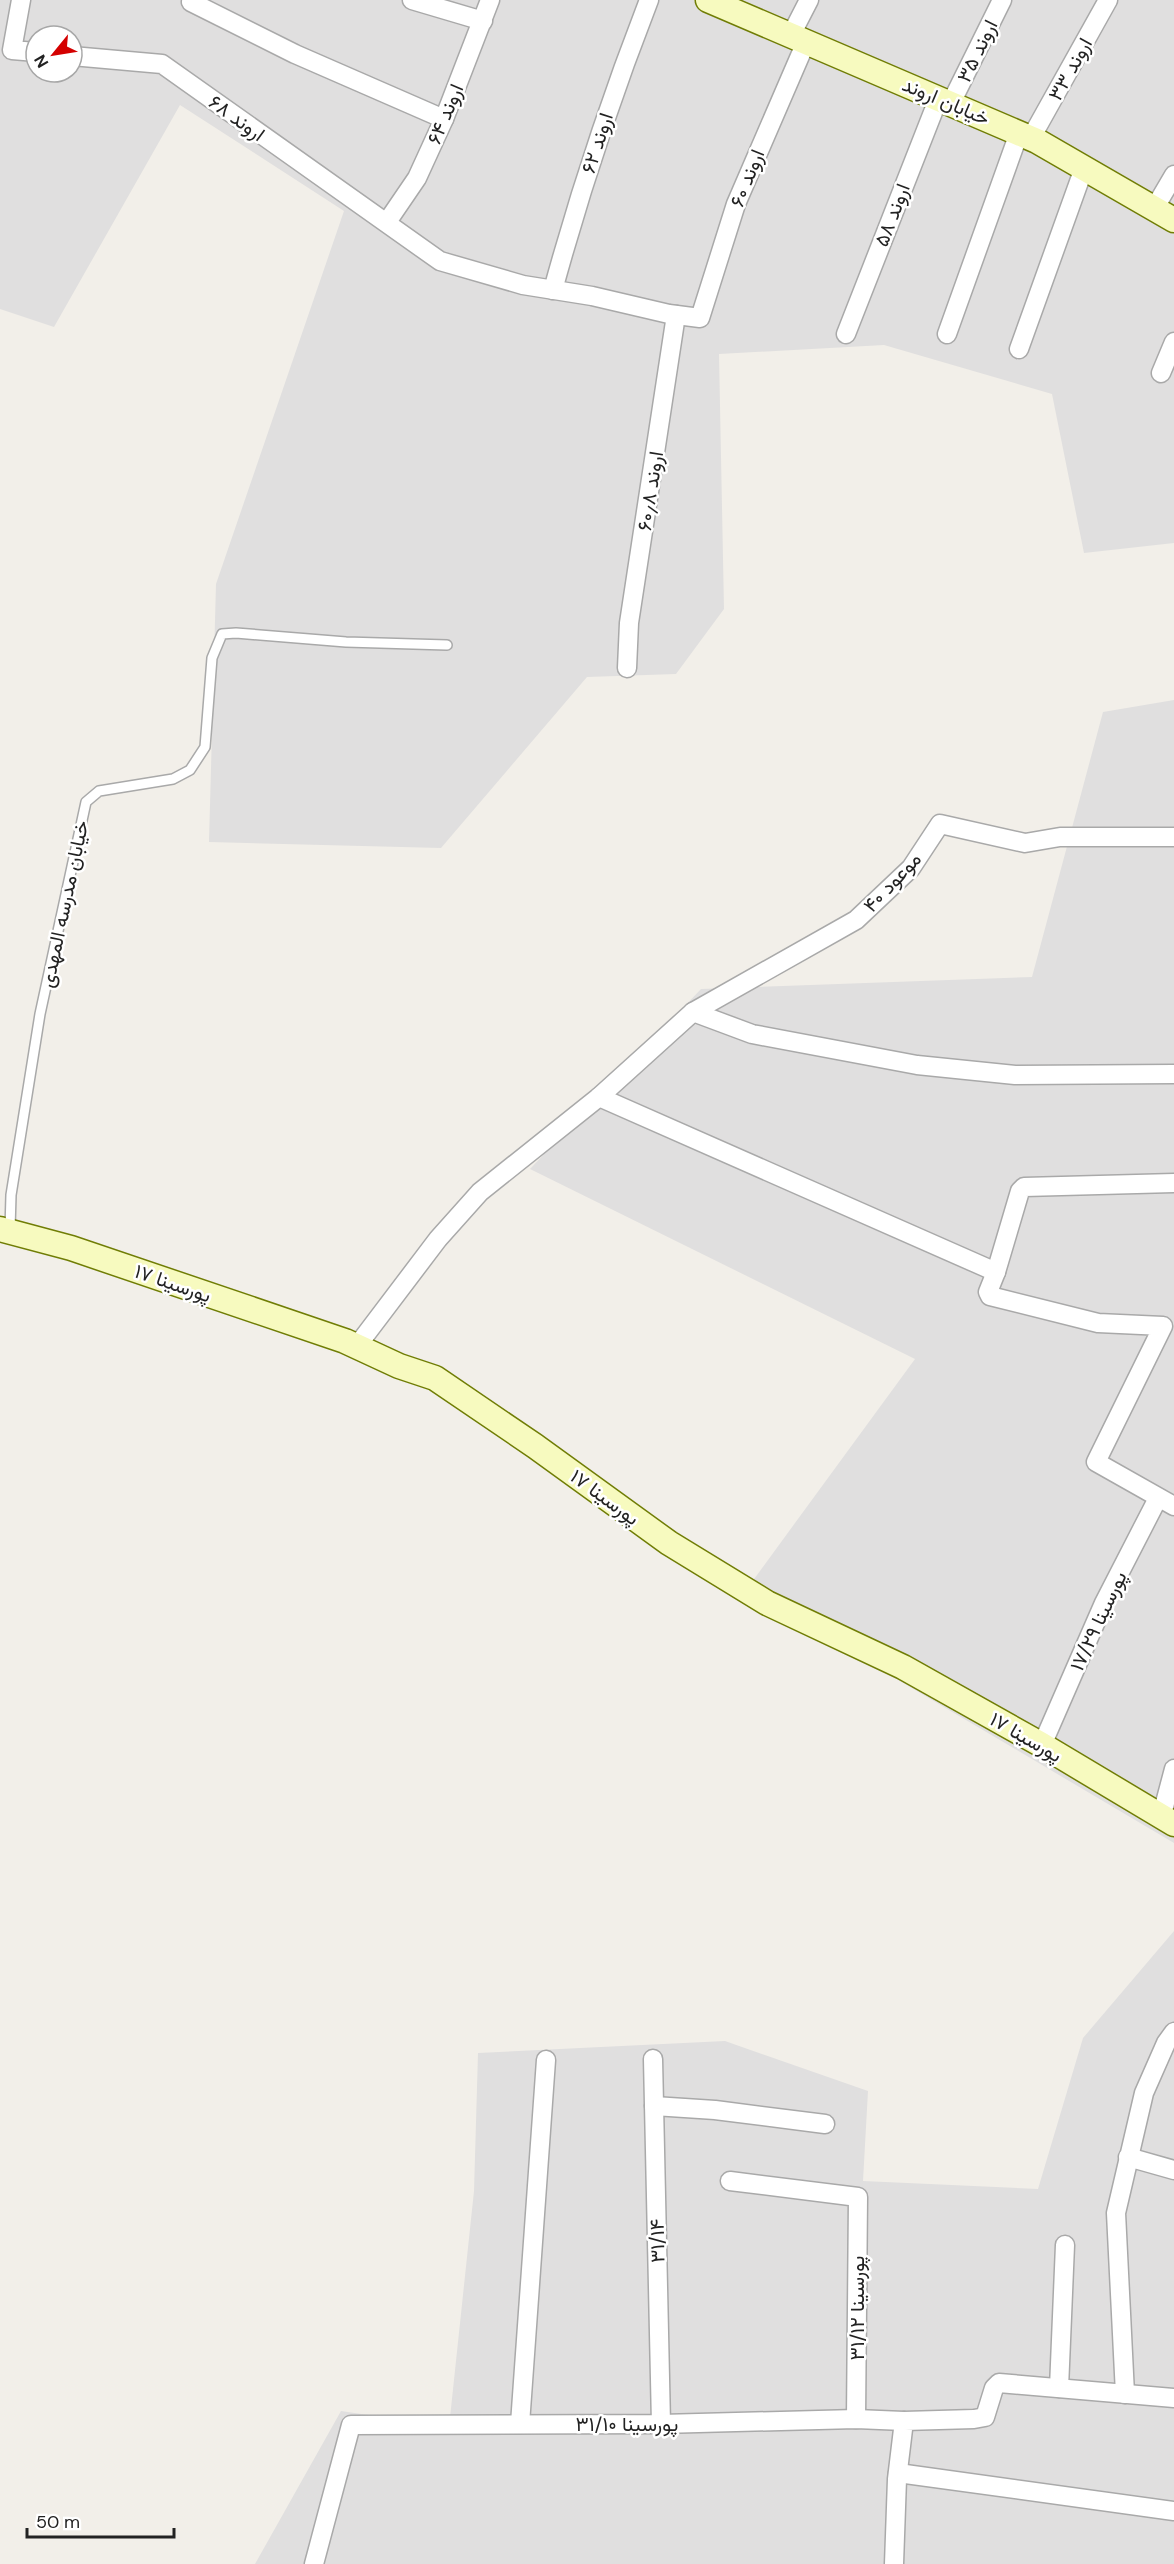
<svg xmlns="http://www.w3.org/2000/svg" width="1174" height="2564" font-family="'DM Sans',Vazirmatn,sans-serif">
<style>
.residential{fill:#e0dfdf;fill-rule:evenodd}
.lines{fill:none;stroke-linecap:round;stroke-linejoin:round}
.lane-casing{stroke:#a9a9a9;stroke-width:12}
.street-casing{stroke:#a9a9a9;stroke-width:21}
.secondary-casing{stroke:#707d05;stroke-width:27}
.lane{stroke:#fff;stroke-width:9}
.street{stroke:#fff;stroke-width:18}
.secondary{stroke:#f7fabf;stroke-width:24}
.labels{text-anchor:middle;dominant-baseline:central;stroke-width:5;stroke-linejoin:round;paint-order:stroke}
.street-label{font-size:20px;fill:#222;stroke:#fff}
</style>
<rect width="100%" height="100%" fill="#f2efe9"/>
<!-- residential -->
<g class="residential">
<path d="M 0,0 L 1174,0 L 1174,543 L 1084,553 L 1052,394 L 884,345 L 719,354 L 724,609 L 676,674 L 587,677 L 441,848 L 209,842 L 216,584 L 344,211 L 180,105 L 54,327 L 0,309 ZM 36,36 L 72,36 L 72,72 L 36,72 Z"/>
<polygon points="1174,700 1174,1843 746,1590 915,1359 530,1169 701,989 1032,977 1103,712"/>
<polygon points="1174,1931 1174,2564 255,2564 341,2411 449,2427 474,2191 478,2053 725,2041 868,2091 863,2181 1038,2189 1083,2038"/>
</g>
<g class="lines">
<!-- lane casing -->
<g class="lane-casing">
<polyline id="lane" points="10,1229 11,1195 40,1014 86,802 99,791 173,779 190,770 205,747 212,658 222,634 236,633 346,642 447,645"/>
</g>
<!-- street casing -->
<g class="street-casing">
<g id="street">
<polyline points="21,0 12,50 36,52"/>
<polyline points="412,0 483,21"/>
<polyline points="191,2 295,54 444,119"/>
<polyline points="791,35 809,0"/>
<polyline points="72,56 162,64 440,261 523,285 592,296 669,314 700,318 736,204 806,42"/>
<polyline points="951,103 1002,0"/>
<polyline points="1031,138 1108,0"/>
<polyline points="1154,209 1174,175"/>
<polyline points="387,222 417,178 444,119 490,0"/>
<path d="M 553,290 C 580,191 612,95 649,0"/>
<polyline points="846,334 939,97"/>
<polyline points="947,334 1019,133"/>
<polyline points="1019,349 1084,168"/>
<polyline points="1161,373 1174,342"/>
<polyline points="627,668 629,623 676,315"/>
<polyline points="693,1012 752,1034 917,1065 1015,1075 1174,1074"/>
<polyline points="599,1097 996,1272"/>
<polyline points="1174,1183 1024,1187 1020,1191 996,1272 988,1292 990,1296 1098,1323 1163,1326 1096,1462 1174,1506"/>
<polyline points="357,1346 438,1239 480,1192 599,1097 693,1012 856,920 911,868 940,824 1025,843 1060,837 1174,837"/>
<polyline points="1042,1745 1104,1603 1158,1498"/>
<polyline points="1161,1818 1174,1769"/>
<polyline points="653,2059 661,2424"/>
<polyline points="654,2106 715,2110 825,2124"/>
<polyline points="1128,2157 1174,2170"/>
<polyline points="730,2181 858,2197 856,2419"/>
<polyline points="1059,2388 1065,2245"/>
<polyline points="1125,2394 1116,2213 1144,2093 1166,2043 1174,2032"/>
<polyline points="520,2424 546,2060"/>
<polyline points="898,2473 1174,2511"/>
<polyline points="314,2564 351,2425 661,2424 856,2419 904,2421"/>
<polyline points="894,2564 897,2479 904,2421 974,2419 985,2417 994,2388 999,2383 1174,2398"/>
</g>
</g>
<!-- secondary casing -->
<g class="secondary-casing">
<g id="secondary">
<polyline points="708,0 1037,141 1174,220"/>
<polyline points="0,1229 71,1248 345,1341 399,1366 435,1378 535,1446 669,1543 767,1603 903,1667 1042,1745 1174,1824"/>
</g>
</g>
<!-- lane -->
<use href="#lane" class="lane"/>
<!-- street -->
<use href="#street" class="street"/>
<!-- secondary -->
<use href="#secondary" class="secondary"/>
</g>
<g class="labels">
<!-- street labels -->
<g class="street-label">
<text transform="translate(977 51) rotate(-64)">اروند ۳۵</text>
<text transform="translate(1070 69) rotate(-61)">اروند ۳۳</text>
<text transform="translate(946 101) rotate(23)">خیابان اروند</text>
<text transform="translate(445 114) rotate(-67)">اروند ۶۴</text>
<text transform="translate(237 118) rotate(36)">اروند ۶۸</text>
<text transform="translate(597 143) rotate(-72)">اروند ۶۲</text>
<text transform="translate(747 178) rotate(-68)">اروند ۶۰</text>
<text transform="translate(892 215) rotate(-69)">اروند ۵۸</text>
<text transform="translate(650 491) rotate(-81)">اروند ۶۰٫۸</text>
<text transform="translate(892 882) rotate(-47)">موعود ۴۰</text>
<text transform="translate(64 904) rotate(-78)">خیابان مدرسه المهدی</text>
<text transform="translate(173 1283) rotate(19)">پورسینا ۱۷</text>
<text transform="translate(605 1497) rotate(36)">پورسینا ۱۷</text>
<text transform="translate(1098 1621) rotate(-65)">پورسینا ۱۷/۲۹</text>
<text transform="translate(1026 1737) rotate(30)">پورسینا ۱۷</text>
<text transform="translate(657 2241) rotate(-91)">۳۱/۱۴</text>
<text transform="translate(857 2308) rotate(-90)">پورسینا ۳۱/۱۲</text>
<text x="627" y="2424">پورسینا ۳۱/۱۰</text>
</g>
</g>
<!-- north arrow -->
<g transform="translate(54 54) rotate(240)"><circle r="28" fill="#ffffff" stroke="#a7a7a7" stroke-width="1.5"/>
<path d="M0-4.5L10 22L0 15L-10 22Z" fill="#d40000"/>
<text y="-9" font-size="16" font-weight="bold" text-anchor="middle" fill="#222222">N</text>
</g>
<!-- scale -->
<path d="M27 2528v9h147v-9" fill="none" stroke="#222222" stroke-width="3"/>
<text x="36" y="2528" font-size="18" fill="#222222" stroke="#ffffff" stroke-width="4.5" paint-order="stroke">50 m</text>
</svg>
